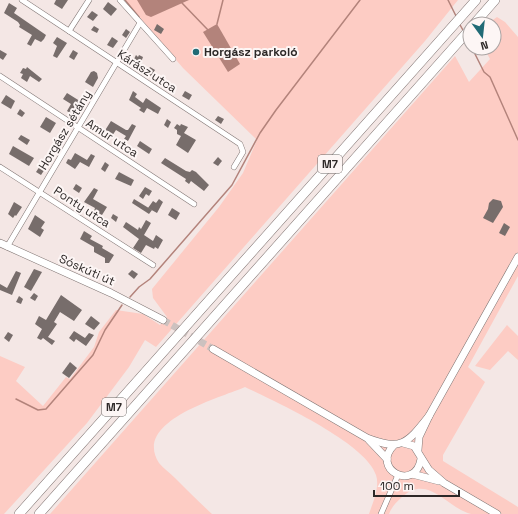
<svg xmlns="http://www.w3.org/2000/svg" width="518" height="514" font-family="'Space Grotesk',sans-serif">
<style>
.green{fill:#fdccc4}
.water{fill:#b3837b}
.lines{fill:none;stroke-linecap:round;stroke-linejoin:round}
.stream{stroke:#b3837b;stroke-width:1.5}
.building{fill:#776d6b}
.secondary-tunnel{stroke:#ccc1bf;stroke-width:7;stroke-dasharray:7 3.5;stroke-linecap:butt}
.street-casing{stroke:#807573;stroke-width:6}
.secondary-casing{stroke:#807573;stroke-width:8}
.highway-casing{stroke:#807573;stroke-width:10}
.street{stroke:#fff;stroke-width:5}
.secondary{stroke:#fff;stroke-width:7}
.highway{stroke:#fff;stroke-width:9}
.poi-dot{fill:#216b76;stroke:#fdf6f5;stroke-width:1.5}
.labels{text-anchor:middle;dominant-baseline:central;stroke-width:4;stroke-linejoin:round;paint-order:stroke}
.shield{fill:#fdf6f5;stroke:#6b6665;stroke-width:1}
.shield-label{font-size:11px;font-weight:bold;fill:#2d2827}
.poi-label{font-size:12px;font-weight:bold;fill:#2d2827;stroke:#fdf6f5;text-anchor:start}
.street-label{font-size:12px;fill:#2d2827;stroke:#fdf6f5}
</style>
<rect width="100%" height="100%" fill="#f4e7e5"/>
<!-- green -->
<g class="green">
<polygon points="125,0 458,0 425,41 156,347 145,340 129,367 87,423 4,514 0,514 0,356 25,367 16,381 43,406 66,377 70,379 94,347 99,332 116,310 143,314 160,325 167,317 153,298 152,289 219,207 243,173 257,140 183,68"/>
<path d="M 497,17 L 505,22 L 518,37 L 518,276 L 468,367 L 485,382 L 443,455 L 443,461 L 518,507 L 518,514 C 506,514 481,514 471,514 C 447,508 428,473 402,497 C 396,503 392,506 389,514 L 369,514 C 373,502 380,487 376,475 C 366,443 276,402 245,387 C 220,398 132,421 159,463 C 163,468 170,473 175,478 C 187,490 199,502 212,514 L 50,514 L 455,56 L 469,82 L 490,59 L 484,48 L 494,48 L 494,24 L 487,24 Z"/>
<polygon points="507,325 518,336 518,360 508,351 490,370 475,366"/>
</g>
<!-- water -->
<g class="water">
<polygon points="137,0 189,0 151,17 146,15"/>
<polygon points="217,24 240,64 228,72 203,32"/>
</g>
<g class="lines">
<!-- stream -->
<g class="stream">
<polyline points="125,0 139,17"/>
<polyline points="448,0 457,18"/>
<polyline points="182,3 208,30"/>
<polyline points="459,23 464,32"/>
<polyline points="217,24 223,0"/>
<polyline points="466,37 470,45"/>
<polyline points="472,48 484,72 490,77 518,140"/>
<polyline points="130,297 139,287 150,279 232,185 260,133 276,110 360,0"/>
<polyline points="16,399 38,410 46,409 93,355 105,330 122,305"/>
</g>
</g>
<!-- building -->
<g class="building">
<polygon points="56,0 68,0 62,9 54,4"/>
<polygon points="108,2 117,9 111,16 103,9"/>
<polygon points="9,3 17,8 14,13 46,35 44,39 41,42 35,39 31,46 27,44 32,35 19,27 20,25 18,22 4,13"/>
<polygon points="92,11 98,15 93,21 87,17"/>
<polygon points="157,24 164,29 161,34 154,30"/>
<polygon points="94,26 99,29 97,33 91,30"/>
<polygon points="126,29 130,32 126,38 122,35"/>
<polygon points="57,37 67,43 57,58 53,56 57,46 53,43"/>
<polygon points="112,37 118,41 113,48 107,45"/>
<polygon points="0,50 7,54 3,60 0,58"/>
<polygon points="73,50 78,53 74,60 69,57"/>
<polygon points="136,55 138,57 139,55 143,57 140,65 133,61"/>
<polygon points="27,67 42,79 39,82 30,76 27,82 21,78 23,74 20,73 23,68 26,69"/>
<polygon points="150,67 155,70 151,76 146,73"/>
<polygon points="94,71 97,73 98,78 93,87 85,82 91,72"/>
<polygon points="133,91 137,94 135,97 143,103 146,98 161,108 158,114 147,108 144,113 139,110 141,108 129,100"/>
<polygon points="185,91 192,95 189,100 182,96"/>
<polygon points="67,93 83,103 73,115 67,111 71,104 63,99"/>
<polygon points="6,95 15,101 11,109 1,103"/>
<polygon points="20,109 25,113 22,117 17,114"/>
<polygon points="218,116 224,119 221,124 215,120"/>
<polygon points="46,117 56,123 50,133 40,127"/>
<polygon points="167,119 171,122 168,128 164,125"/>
<polygon points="111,121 126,130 128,130 132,124 136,126 128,141 124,139 126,136 116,130 112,136 104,132"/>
<polygon points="177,124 180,126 181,124 188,127 184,133 196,140 188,153 176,145 181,136 177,134 177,130 174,128"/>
<polygon points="21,135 30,140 27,145 18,139"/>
<polygon points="140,141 152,149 149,154 137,146"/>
<polygon points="13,146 34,158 29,166 9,154"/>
<polygon points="75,153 87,160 91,154 95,156 89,167 80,162 75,169 66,163 68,159 71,160"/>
<polygon points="218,157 222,161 218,166 213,163"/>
<polygon points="165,158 186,171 190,172 192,170 196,172 209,185 204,191 191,181 189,184 185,181 186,179 161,163"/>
<polygon points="105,162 109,165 105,172 101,169"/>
<polygon points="40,166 45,169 41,175 36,172"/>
<polygon points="119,172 134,180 131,186 115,179"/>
<polygon points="76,184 82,188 79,193 73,189"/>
<polygon points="145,187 152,191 149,196 146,194 143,199 139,196"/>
<polygon points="94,188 98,190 93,199 107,207 102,215 94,211 95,208 84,202"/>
<polygon points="134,199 152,210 149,214 132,203"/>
<polygon points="159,199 163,202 157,213 148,208 153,201 156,203"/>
<polygon points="493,199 501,201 503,207 493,223 483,218 488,209 489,203"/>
<polygon points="14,202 22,207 16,216 15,215 13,218 8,214"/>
<polygon points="172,208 180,213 176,220 168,215"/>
<polygon points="113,214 118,217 116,222 111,218"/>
<polygon points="35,215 45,222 41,228 44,230 40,237 28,229"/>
<polygon points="146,220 151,223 144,235 153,241 156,235 163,240 158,249 155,247 154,249 146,245 141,253 133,248 139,239 123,227 126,222 138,230 139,227 141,229"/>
<polygon points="504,223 510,227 505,236 499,233"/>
<polygon points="84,231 92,236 90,239 103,246 102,248 114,255 109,263 105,263 105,258 94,252 94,247 80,239"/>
<polygon points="34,269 42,272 31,291 24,287"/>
<polygon points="132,270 138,274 134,279 128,274"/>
<polygon points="16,271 21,273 12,295 0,290 0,284 7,288"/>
<polygon points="34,293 38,296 35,301 30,298"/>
<polygon points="61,295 82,310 74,321 60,312 54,322 57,324 48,337 55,341 52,345 43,338 41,340 37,338 42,329 35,324 39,316 46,320"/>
<polygon points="19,296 23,299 21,304 16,302"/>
<polygon points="91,316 100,323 94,330 85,324"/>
<polygon points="74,331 85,338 89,333 94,335 86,346 76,339 74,342 69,338"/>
<polygon points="8,332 13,335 9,342 4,338"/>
<polygon points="70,362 77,368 69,378 62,373"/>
</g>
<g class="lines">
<!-- secondary-tunnel -->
<polyline class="secondary-tunnel" points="163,320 213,349"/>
<!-- street casing -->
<g class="street-casing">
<g id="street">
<polyline points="22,0 240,144 243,152 234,167"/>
<polyline points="120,0 173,59"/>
<polyline points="69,31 89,0"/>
<polyline points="0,76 194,204"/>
<polyline points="0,167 153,265"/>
<polyline points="7,247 140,23"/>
<polyline points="381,514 398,475"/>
</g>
</g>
<!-- secondary casing -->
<g class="secondary-casing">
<g id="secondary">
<polyline points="0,243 111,293 163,320"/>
<path d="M 213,349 L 367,438 C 401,451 407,444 429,416"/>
<polyline points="369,440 387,459"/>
<polyline points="403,443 414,446 429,470 444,483 497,514"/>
<path d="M 394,445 C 370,469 415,493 421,459"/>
<polyline points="418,450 419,437 429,416 518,257"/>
<polyline points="412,474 439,481"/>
</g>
</g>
<!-- highway casing -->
<g class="highway-casing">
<g id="highway">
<polyline points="474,24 495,0"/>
<polyline points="19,514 476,0"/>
<polyline points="39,514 470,29"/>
</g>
</g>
<!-- street -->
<use href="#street" class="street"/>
<!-- secondary -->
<use href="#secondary" class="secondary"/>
<!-- highway -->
<use href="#highway" class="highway"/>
</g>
<!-- markers -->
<circle class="poi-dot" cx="196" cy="52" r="4"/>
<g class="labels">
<!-- shield labels -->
<g class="shield">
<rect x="318" y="155" width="24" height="18" rx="3"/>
<rect x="102" y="398" width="24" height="18" rx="3"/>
</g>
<g class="shield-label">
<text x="330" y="164">M7</text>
<text x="114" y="407">M7</text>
</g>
<!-- poi labels -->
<g class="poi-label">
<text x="204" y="52">Horgász parkoló</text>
</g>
<!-- street labels -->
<g class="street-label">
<text transform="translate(147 71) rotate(33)">Kárász utca</text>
<text transform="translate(65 130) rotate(-59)">Horgász sétány</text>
<text transform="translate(112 138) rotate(33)">Amur utca</text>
<text transform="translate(82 207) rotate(33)">Ponty utca</text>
<text transform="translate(87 270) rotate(24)">Sóskúti út</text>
</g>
</g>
<!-- north arrow -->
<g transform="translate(482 36) rotate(165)"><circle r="19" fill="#fdf6f5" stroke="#aaa4a3"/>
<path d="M0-3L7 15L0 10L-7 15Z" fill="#216b76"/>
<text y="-6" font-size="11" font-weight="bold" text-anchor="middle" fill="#2d2827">N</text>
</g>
<!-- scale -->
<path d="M374 490v6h85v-6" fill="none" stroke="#2d2827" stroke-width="2"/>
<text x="380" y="490" font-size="12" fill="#2d2827" stroke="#fdf6f5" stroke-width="3" paint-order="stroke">100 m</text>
</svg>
